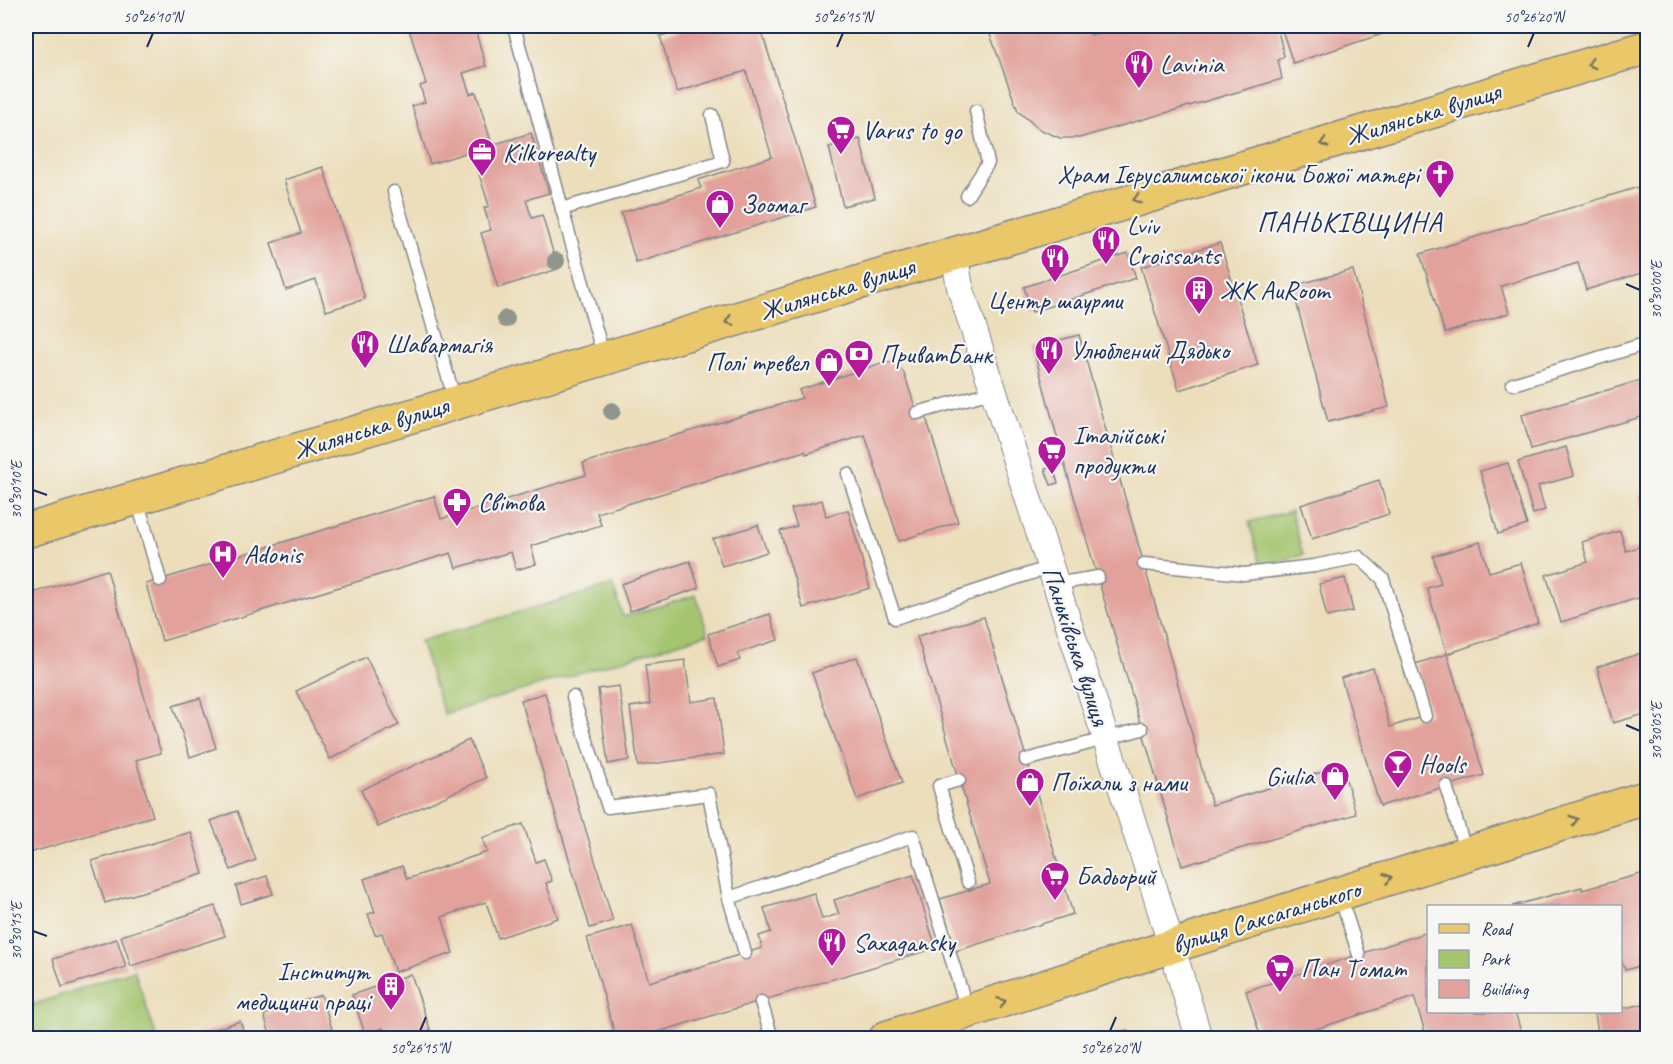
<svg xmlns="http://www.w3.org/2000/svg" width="1673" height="1064" font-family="Caveat,sans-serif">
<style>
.green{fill:#a4c56e;stroke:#607a66;stroke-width:1.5}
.building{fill:#e2a29b}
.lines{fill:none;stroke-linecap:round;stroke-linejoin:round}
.service-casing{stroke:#84868c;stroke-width:15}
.minor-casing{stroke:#84868c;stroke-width:28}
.primary-casing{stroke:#84868c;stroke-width:36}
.service{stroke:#fff;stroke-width:12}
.minor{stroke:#fff;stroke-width:26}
.primary{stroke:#eac769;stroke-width:33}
.tree{fill:#90968b}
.oneway{stroke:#787363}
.ticks{fill:none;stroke:#1b2f5e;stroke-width:2}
.labels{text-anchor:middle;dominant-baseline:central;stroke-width:4.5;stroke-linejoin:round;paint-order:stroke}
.poi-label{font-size:26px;fill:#1b2f5e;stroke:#f6f6f2;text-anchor:start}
.street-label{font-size:26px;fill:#1b2f5e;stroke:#f6f6f2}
.quarter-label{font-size:28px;letter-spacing:1.5px;fill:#1b2f5e;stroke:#f6f6f2}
.neatline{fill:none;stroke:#1b2f5e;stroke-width:2}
.ticks-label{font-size:15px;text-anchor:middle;fill:#1b2f5e}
</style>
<rect width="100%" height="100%" fill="#f6f6f2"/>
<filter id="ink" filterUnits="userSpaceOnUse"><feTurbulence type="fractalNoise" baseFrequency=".0167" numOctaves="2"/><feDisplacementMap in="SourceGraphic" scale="12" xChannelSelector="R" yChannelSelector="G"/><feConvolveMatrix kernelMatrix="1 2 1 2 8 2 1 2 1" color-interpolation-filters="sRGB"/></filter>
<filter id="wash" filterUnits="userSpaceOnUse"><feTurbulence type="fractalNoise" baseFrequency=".008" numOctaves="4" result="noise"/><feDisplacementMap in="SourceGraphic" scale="24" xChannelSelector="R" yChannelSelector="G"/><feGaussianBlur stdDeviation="1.35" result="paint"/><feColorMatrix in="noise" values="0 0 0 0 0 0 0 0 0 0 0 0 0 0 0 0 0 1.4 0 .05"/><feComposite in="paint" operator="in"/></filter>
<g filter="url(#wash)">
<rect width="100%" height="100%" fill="#ecdebb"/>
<!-- green -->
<g class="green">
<polygon points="1291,511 1303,555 1261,566 1249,522"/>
<polygon points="613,585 623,617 696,595 708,634 444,714 420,641"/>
<polygon points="134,970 157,1038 26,1038 26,1007"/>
</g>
<g id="blocks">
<!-- building -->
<g class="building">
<polygon points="408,26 474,26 486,66 463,73 470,94 476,92 492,145 531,133 549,193 526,200 532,218 542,215 558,269 498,288 481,233 491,230 484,208 489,206 472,151 430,164 412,106 425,102 420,86 426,84"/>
<polygon points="694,26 760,26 816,207 636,263 621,213 701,188 698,180 772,157 746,71 677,92 660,36"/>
<polygon points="987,26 1087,26 1091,35 1133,26 1277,26 1284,56 1278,60 1282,79 1079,138 1060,138 1039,129 1018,111"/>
<polygon points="1287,26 1407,26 1293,63 1281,27"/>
<polygon points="860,139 875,198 843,206 829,147"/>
<polygon points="323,167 365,299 326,311 316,280 286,290 271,243 301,233 284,180"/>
<polygon points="1648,184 1648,271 1586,290 1578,263 1501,286 1509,313 1445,333 1420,254"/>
<polygon points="1220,243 1258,365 1179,390 1141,267"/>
<polygon points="1128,253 1136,278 1032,312 1024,287"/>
<polygon points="1353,270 1389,407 1328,422 1292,286"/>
<polygon points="1079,335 1212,805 1342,766 1356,814 1182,866 1063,459 1033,347"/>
<polygon points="885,362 895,363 904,373 919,419 926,417 958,522 899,541 865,435 806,454 805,451 597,513 601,525 531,546 536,564 516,570 511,552 456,568 451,553 162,641 146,584 434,496 441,519 586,475 583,463 802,398 799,390"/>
<polygon points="1642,380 1648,398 1648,415 1531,449 1522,415"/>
<polygon points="1566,447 1574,476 1538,486 1545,510 1533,514 1518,462"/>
<polygon points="1508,463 1527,525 1498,534 1480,471"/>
<polygon points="1053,467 1058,483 1051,485 1045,469"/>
<polygon points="1379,480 1389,514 1312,539 1301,505"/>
<polygon points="1648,493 1648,522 1647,523 1639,496"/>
<polygon points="822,500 826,516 848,510 870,588 803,608 780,531 797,526 791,509"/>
<polygon points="758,525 767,552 722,566 713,539"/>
<polygon points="1620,531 1626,551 1648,544 1648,595 1561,622 1546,575 1588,562 1582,542"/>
<polygon points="1480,542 1489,572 1521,563 1538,623 1447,654 1427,588 1441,584 1433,556"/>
<polygon points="690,561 699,588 630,611 621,584"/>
<polygon points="107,570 161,753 136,760 153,816 26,854 26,595"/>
<polygon points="1345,578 1353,611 1327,617 1319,584"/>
<polygon points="770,614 778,640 737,653 740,660 718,667 708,634"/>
<polygon points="984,617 1073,914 956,951 940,899 990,884 917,636"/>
<polygon points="1648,651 1648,713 1613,723 1597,667"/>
<polygon points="1447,654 1484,775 1380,806 1341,678 1373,668 1390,727 1431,714 1415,664"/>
<polygon points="366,657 399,725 330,759 296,691"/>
<polygon points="857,657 902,783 857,799 812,673"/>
<polygon points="685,660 691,702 717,698 724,754 638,766 630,707 650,704 645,665"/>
<polygon points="619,686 629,760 608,764 598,689"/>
<polygon points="545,693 613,921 590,928 521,700"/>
<polygon points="200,698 216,748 190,757 173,706"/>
<polygon points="469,740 486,778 378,827 361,790"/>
<polygon points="237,811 256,860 231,870 211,821"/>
<polygon points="523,824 536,862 544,859 552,881 546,883 558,918 498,938 486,902 442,917 453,953 395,972 382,933 375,935 368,914 375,912 364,879 402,866 407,879 487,852 482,838"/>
<polygon points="191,832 203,874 105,903 92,861"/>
<polygon points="1648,872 1648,964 1625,970 1620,955 1620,906 1512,906 1582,887 1582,890"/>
<polygon points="913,875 936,948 638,1038 616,1038 587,938 632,925 649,982 762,948 759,936 771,932 764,908 814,893 822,919 839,914 834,900"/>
<polygon points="267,876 273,894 241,904 236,886"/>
<polygon points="215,906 225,936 131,966 121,936"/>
<polygon points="1428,932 1428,1012 1515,1012 1523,1038 1427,1038 1414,997 1307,1032 1309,1038 1261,1038 1246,991"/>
<polygon points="117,939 126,967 62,987 53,959"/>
<polygon points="411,974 433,1038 386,1038 383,1028 365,1034 352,995"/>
<polygon points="321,995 335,1038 271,1038 264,1015"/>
<polygon points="1648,1003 1648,1038 1599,1038 1595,1014 1620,1012 1620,1009"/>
<polygon points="240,1021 246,1038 189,1038"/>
<polygon points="1127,1030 1129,1038 1102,1038"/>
</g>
</g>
</g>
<g filter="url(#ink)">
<use href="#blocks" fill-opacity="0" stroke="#84868c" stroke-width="1.5"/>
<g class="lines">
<!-- service casing -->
<g class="service-casing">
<g id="service">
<polyline points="514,26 562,209"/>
<polyline points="394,192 455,401"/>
<polyline points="967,196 988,163 976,111"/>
<polyline points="604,358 562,209 723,161 712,115"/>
<polyline points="1513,384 1648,343"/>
<polyline points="917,413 994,391"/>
<polyline points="848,474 895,618 1050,567"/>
<polyline points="137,499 160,580"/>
<polyline points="1144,564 1244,574 1314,566 1359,557 1383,579 1425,716"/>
<polyline points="1055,584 1098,577"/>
<polyline points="573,697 608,807 709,794 729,898 745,953"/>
<polyline points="1026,760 1142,729"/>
<polyline points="959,780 939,786 968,882"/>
<polyline points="1446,786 1466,853"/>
<polyline points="1340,896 1359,955"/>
<polyline points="729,898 913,836 967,1009"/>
<polyline points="761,1002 772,1038"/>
</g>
</g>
<!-- minor casing -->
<g class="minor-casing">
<polyline id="minor" points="954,254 960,287 1154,888 1199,1038"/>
</g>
<!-- primary casing -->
<g class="primary-casing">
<g id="primary">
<polyline points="26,531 1648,47"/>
<polyline points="886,1038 1128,960 1648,797"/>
</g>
</g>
<!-- service -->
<use href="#service" class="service"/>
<!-- minor -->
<use href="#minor" class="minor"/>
<!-- primary -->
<use href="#primary" class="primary"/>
</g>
<!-- trees -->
<g class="tree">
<circle cx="556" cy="261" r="9"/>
<circle cx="506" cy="319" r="9"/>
<circle cx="612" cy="411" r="9"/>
</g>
<!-- one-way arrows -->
<defs><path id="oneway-chevron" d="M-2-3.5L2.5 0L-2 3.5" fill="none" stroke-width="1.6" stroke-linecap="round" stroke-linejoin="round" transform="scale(1.5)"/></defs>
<g class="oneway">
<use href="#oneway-chevron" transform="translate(1591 64) rotate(163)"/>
<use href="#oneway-chevron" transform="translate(1324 143) rotate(163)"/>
<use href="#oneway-chevron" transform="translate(1137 199) rotate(163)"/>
<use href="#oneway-chevron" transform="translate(729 321) rotate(163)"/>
<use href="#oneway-chevron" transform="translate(1574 820) rotate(-17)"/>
<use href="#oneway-chevron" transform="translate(1388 878) rotate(-18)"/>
<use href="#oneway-chevron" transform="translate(1002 1002) rotate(-19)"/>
</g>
</g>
<!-- ticks -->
<path class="ticks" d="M 147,47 L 153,33M 837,47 L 843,33M 1528,47 L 1534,33M 1626,284 L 1640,290M 33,490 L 47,495M 1626,725 L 1640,731M 33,931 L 47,936M 420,1031 L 426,1017M 1110,1031 L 1116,1017"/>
<!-- icons -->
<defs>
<g id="restaurant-pin" transform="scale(1.5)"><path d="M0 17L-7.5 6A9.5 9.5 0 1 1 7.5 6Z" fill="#b5179e" stroke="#f6f6f2"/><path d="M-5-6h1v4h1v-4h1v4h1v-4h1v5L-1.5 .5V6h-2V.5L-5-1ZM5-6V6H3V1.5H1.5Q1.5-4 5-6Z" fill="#fff"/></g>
<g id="supermarket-pin" transform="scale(1.5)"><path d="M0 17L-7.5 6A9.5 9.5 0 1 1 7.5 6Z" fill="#b5179e" stroke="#f6f6f2"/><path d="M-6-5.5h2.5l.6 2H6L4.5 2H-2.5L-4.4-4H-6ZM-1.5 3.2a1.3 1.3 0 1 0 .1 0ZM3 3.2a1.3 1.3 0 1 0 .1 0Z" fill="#fff"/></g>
<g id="office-pin" transform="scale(1.5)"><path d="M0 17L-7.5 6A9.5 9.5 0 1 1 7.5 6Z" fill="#b5179e" stroke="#f6f6f2"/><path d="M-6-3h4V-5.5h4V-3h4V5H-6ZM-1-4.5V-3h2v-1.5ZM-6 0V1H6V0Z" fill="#fff"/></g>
<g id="church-pin" transform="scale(1.5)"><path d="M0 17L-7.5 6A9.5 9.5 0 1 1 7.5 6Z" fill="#b5179e" stroke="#f6f6f2"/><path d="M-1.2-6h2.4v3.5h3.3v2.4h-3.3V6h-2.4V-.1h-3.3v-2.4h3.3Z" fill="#fff"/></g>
<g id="shop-pin" transform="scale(1.5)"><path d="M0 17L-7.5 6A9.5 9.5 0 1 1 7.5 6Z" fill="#b5179e" stroke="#f6f6f2"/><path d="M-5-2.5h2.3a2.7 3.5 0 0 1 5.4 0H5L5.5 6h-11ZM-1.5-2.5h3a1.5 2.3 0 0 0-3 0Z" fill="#fff"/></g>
<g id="building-pin" transform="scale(1.5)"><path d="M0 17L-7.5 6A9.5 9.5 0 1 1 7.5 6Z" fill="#b5179e" stroke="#f6f6f2"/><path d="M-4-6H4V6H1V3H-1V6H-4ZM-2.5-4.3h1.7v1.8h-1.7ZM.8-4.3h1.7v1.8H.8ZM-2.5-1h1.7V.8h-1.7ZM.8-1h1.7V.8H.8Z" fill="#fff"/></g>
<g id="bank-pin" transform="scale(1.5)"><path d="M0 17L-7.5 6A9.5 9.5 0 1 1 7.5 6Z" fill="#b5179e" stroke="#f6f6f2"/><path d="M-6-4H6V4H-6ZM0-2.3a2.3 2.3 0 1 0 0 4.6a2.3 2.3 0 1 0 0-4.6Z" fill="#fff"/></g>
<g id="pharmacy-pin" transform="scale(1.5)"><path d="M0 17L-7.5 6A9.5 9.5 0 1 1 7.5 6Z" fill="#b5179e" stroke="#f6f6f2"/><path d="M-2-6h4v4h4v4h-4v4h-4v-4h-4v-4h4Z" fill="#fff"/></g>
<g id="hospital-pin" transform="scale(1.5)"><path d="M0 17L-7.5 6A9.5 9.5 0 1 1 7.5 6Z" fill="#b5179e" stroke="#f6f6f2"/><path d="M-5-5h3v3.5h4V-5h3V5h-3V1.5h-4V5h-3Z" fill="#fff"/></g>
<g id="bar-pin" transform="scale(1.5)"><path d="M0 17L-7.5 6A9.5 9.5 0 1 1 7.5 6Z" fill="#b5179e" stroke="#f6f6f2"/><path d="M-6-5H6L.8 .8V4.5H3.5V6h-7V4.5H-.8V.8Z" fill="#fff"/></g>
</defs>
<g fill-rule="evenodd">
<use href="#restaurant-pin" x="1139" y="64"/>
<use href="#supermarket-pin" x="841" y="130"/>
<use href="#office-pin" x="482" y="152"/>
<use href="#church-pin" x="1440" y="174"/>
<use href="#shop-pin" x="720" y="204"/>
<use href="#restaurant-pin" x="1106" y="240"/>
<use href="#restaurant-pin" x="1055" y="258"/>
<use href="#building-pin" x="1199" y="290"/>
<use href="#restaurant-pin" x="365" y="344"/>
<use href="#restaurant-pin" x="1049" y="350"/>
<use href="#bank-pin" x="859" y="354"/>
<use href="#shop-pin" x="829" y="362"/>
<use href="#supermarket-pin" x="1052" y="450"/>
<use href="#pharmacy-pin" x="457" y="502"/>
<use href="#hospital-pin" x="223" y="554"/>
<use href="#bar-pin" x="1398" y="764"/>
<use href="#shop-pin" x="1335" y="776"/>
<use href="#shop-pin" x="1030" y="782"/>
<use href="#supermarket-pin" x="1055" y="876"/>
<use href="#restaurant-pin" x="832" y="942"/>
<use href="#supermarket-pin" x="1280" y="968"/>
<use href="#building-pin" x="391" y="986"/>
</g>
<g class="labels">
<!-- poi labels -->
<g class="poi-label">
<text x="1160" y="64">Lavinia</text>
<text x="862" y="130">Varus to go</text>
<text x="503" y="152">Kilkorealty</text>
<text x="1419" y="174" text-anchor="end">Храм Ієрусалимської ікони Божої матері</text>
<text x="741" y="204">Зоомаг</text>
<text x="1127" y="225">Lviv<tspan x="1127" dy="30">Croissants</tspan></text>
<text x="1220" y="290">ЖК AuRoom</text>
<text x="1055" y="300" text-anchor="middle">Центр шаурми</text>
<text x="386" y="344">Шавармагія</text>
<text x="1070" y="350">Улюблений Дядько</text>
<text x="880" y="354">ПриватБанк</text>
<text x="808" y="362" text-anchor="end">Полі тревел</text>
<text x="1073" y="435">Італійські<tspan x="1073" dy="30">продукти</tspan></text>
<text x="478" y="502">Світова</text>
<text x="244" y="554">Adonis</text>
<text x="1419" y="764">Hools</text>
<text x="1314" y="776" text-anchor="end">Giulia</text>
<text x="1051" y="782">Поїхали з нами</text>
<text x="1076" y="876">Бадьорий</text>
<text x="853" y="942">Saxagansky</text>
<text x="1301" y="968">Пан Томат</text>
<text x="370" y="971" text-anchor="end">Інститут<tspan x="370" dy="30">медицини праці</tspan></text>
</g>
<!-- street labels -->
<g class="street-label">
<text transform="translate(1423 114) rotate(-17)">Жилянська вулиця</text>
<text transform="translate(837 289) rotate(-17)">Жилянська вулиця</text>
<text transform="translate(371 428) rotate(-17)">Жилянська вулиця</text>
<text transform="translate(1076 646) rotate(72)">Паньківська вулиця</text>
<text transform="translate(1266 917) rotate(-17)">вулиця Саксаганського</text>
</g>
<!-- quarter labels -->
<g class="quarter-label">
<text x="1350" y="222">ПАНЬКІВЩИНА</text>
</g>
</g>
<!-- margin -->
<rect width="1673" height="1064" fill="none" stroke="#f6f6f2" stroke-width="66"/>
<!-- legend -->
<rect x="1427" y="905" width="195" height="108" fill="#f6f6f2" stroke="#9ea6b7" stroke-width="1.5"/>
<rect x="1439" y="924" width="30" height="9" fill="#eac769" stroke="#9ea6b7" stroke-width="1.5"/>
<text x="1481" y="935" font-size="18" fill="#1b2f5e">Road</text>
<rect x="1439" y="950" width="30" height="18" fill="#a4c56e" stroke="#9ea6b7" stroke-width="1.5"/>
<text x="1481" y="965" font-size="18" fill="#1b2f5e">Park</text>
<rect x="1439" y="980" width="30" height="18" fill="#e2a29b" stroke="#9ea6b7" stroke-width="1.5"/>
<text x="1481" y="995" font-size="18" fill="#1b2f5e">Building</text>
<rect x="33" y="33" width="1607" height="998" class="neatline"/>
<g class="ticks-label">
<text x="153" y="22">50°26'10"N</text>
<text x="843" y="22">50°26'15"N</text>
<text x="1534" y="22">50°26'20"N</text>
<text transform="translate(1656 290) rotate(-90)" y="5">30°30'00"E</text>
<text transform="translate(16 490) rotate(-90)" y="5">30°30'10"E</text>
<text transform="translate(1656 731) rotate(-90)" y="5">30°30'05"E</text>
<text transform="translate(16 931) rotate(-90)" y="5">30°30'15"E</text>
<text x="420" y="1053">50°26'15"N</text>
<text x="1110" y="1053">50°26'20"N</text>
</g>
</svg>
